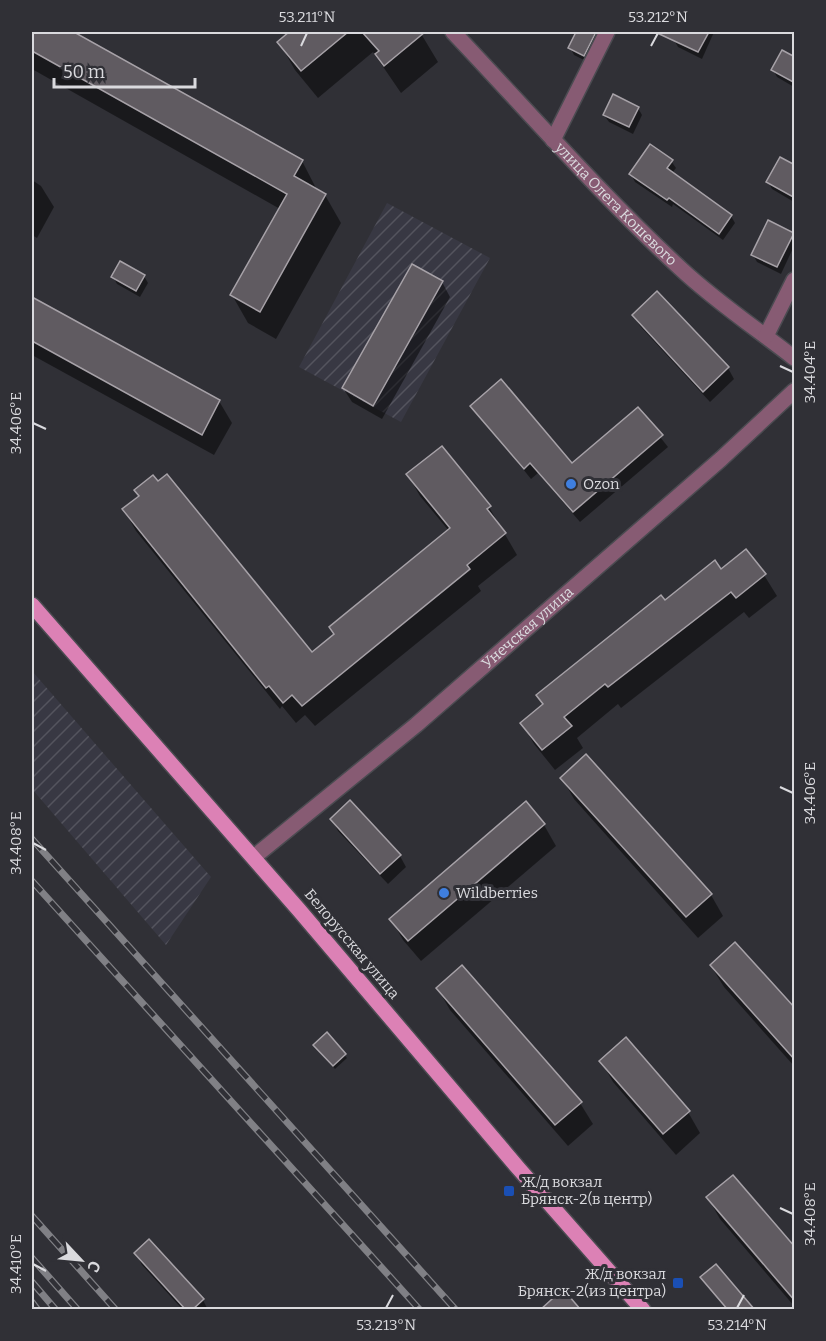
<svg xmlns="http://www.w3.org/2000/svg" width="826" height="1341" font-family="Bitter,serif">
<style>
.industrial{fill:url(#industrial-furrows)}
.shadow{fill:#0007}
.building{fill:#605b61;stroke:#a7a2a8;stroke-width:1.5}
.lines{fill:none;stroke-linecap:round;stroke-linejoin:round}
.minor-casing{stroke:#4b4b51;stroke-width:18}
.major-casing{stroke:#4b4b51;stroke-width:18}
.minor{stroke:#875b73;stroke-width:15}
.major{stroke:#dc81b5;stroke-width:15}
.rail-casing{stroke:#808085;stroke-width:7}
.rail{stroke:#303036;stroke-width:4.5;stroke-dasharray:14;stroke-linecap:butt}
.ticks{fill:none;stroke:#dadade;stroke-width:2}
.shop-dot{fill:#3f7fe0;stroke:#303036;stroke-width:2}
.transit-dot{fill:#1a4fb4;stroke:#303036;stroke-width:2}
.labels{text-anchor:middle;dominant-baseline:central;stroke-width:6;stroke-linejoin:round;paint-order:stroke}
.street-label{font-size:15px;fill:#dadade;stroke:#303036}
.poi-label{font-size:15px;fill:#dadade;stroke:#303036;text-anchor:start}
.neatline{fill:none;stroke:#dadade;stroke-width:2}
.ticks-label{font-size:15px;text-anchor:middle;fill:#dadade}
</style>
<defs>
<pattern id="industrial-furrows" width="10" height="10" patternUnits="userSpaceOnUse" patternTransform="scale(1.5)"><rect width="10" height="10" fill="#383843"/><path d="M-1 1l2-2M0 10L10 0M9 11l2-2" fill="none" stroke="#54545e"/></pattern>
</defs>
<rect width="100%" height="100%" fill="#303036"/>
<!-- industrial -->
<g class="industrial">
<polygon points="387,203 490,258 401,422 299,367"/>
<polygon points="32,671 211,877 166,945 32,789"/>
</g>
<!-- shadow -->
<g class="shadow">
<polygon points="32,32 70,32 302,161 317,190 325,195 341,223 276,339 248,323 232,295 280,209 32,69"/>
<polygon points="291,32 420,32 438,62 401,93 373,52 318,98 295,70 279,42"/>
<polygon points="577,32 606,32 588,62 574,55 570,47"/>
<polygon points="678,32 714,32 702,59 678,47 674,40"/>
<polygon points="794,59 794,87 777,77 773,70"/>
<polygon points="638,108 642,115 633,134 609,122 604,115"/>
<polygon points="671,161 676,168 672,173 731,216 735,223 723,240 673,204 672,207 635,182 631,174"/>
<polygon points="794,166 794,202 772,189 768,182"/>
<polygon points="32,180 41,186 54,207 37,238 32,235"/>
<polygon points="793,234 794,246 781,274 757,262 753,255"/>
<polygon points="144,276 148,283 140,297 117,284 113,277"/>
<polygon points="442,282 450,297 382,419 352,402 343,388"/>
<polygon points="32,299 219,401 232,423 214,455 32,355"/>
<polygon points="633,315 728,368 734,379 710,402 640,326"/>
<polygon points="472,406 572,465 638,409 668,447 580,522 538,473 531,479"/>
<polygon points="408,475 489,507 517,555 478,586 481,591 315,726 305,715 296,723 282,706 280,709 136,531 124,510 311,654 449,531 420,496"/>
<polygon points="721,571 764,575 777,596 749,618 744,612 621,708 618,704 577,738 583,748 555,770 534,744 522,723 665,602"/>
<polygon points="562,778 711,895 723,916 698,938 574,799"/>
<polygon points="332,819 400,856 406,867 388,884 338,831"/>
<polygon points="544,825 556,846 421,961 403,940 391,919"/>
<polygon points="711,966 794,1011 794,1066 724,987"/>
<polygon points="438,989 580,1103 593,1124 568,1146 450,1010"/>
<polygon points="327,1035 347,1058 335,1069 317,1048"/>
<polygon points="601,1061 688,1112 700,1133 676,1155 613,1082"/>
<polygon points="708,1198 794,1249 794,1306 720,1219"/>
<polygon points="136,1254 203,1300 208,1310 183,1310 142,1265"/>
<polygon points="702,1278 753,1310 727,1310"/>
</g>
<!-- building -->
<g class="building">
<polygon points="32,32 74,32 303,160 294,176 326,194 260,312 230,295 287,194 32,51"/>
<polygon points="289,32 348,32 301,71 277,42"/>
<polygon points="362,32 425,32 384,66 375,54 379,51"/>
<polygon points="576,32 596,32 584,56 568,48"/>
<polygon points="655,32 709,32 698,52"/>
<polygon points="782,50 795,57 795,83 771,70"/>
<polygon points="613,94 639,107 629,127 603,115"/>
<polygon points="650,144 673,160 667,168 732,215 719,234 669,198 667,200 629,174"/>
<polygon points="780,157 795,165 795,198 766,182"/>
<polygon points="768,220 794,233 777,267 751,255"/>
<polygon points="120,261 145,275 136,291 111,277"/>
<polygon points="412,264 443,281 373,406 342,388"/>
<polygon points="657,291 729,367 703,392 632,315"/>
<polygon points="32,297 220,400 202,435 32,341"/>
<polygon points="501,379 572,463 638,407 663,435 573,512 530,463 524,469 470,406"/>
<polygon points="442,446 491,506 487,509 506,533 467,565 470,569 302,706 292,695 283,703 269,686 266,688 122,509 139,496 134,490 153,475 158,481 167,474 312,652 334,634 329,627 450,528 406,474"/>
<polygon points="746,549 766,574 736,598 731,592 608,687 605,684 564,717 572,726 542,750 520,723 543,704 536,695 661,595 665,600 715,560 721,569"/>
<polygon points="586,754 712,894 686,917 560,778"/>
<polygon points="350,800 401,855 380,874 330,819"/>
<polygon points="526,801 545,824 408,941 389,919"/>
<polygon points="735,942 795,1008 795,1060 710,965"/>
<polygon points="462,965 582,1102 555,1125 436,988"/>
<polygon points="327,1032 346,1054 333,1066 313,1045"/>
<polygon points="626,1037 690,1111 663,1134 599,1061"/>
<polygon points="733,1175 795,1247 795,1301 706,1197"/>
<polygon points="149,1239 204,1299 192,1310 186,1310 134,1253"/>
<polygon points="716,1264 755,1310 728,1310 700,1277"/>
<polygon points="563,1289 581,1310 540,1310"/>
</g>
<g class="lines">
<!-- minor casing -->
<g class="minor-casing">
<g id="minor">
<path id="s1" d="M 453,32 C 528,111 600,194 680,268 C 715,301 757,329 794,358"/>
<polyline points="553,140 607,32"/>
<polyline points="766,336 794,280"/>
<path id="s2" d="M 254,857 L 416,725 L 721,459 L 794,391"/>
</g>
</g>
<!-- major casing -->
<g class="major-casing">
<polyline id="major" points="32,605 299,910 519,1169 643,1310"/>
</g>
<!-- minor -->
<use href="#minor" class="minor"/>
<!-- major -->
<use href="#major" class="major"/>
<!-- rail casing -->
<g class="rail-casing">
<g id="rail">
<polyline points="32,839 456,1310"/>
<polyline points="32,881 420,1310"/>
<polyline points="32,1216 116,1310"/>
<polyline points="32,1258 78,1310"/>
<polyline points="32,1282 56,1310"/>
<polyline points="32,1302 38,1310"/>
</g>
</g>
<!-- rail -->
<use href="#rail" class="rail"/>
</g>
<!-- ticks -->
<path class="ticks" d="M 301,46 L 307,33M 651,46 L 658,33M 780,366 L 793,372M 33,423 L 46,429M 780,787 L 793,793M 33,843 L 46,850M 780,1208 L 793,1214M 33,1264 L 46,1271M 386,1308 L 393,1295M 737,1308 L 744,1295"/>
<!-- markers -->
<g class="shop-dot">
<circle cx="571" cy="484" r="6"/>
<circle cx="444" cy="893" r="6"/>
</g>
<g class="transit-dot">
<rect x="503" y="1185" width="12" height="12" rx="3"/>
<rect x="672" y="1277" width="12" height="12" rx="3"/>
</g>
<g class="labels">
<!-- street labels -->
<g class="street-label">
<text stroke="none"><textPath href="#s1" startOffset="237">улица Олега Кошевого</textPath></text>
<text stroke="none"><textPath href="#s2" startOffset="357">Унечская улица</textPath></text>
<text transform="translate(352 944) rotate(50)">Белорусская улица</text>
</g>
<!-- poi labels -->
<g class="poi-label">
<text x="583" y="484">Ozon</text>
<text x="456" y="893">Wildberries</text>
<text x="521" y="1182">Ж/д вокзал<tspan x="521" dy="17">Брянск-2(в центр)</tspan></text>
<text x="666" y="1274" text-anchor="end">Ж/д вокзал<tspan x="666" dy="17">Брянск-2(из центра)</tspan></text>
</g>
</g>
<!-- border -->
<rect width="826" height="1341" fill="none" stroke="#303036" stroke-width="66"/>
<!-- north arrow -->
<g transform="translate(81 1260) rotate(116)" stroke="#303036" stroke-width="4.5" paint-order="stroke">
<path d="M0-4.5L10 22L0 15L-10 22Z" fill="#dadade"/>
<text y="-9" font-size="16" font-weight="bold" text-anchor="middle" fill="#dadade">С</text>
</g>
<!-- scale -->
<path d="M54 78v9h141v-9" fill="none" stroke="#dadade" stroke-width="3"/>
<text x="63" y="78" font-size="18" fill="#dadade" stroke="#303036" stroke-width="4.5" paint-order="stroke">50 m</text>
<rect x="33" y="33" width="760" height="1275" class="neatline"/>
<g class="ticks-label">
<text x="307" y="22">53.211°N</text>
<text x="658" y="22">53.212°N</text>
<text transform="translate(810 372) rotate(-90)" y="5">34.404°E</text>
<text transform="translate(16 423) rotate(-90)" y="5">34.406°E</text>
<text transform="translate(810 793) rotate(-90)" y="5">34.406°E</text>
<text transform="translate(16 843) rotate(-90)" y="5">34.408°E</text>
<text transform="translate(810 1214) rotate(-90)" y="5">34.408°E</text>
<text transform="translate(16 1264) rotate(-90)" y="5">34.410°E</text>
<text x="386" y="1330">53.213°N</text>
<text x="737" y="1330">53.214°N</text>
</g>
</svg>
